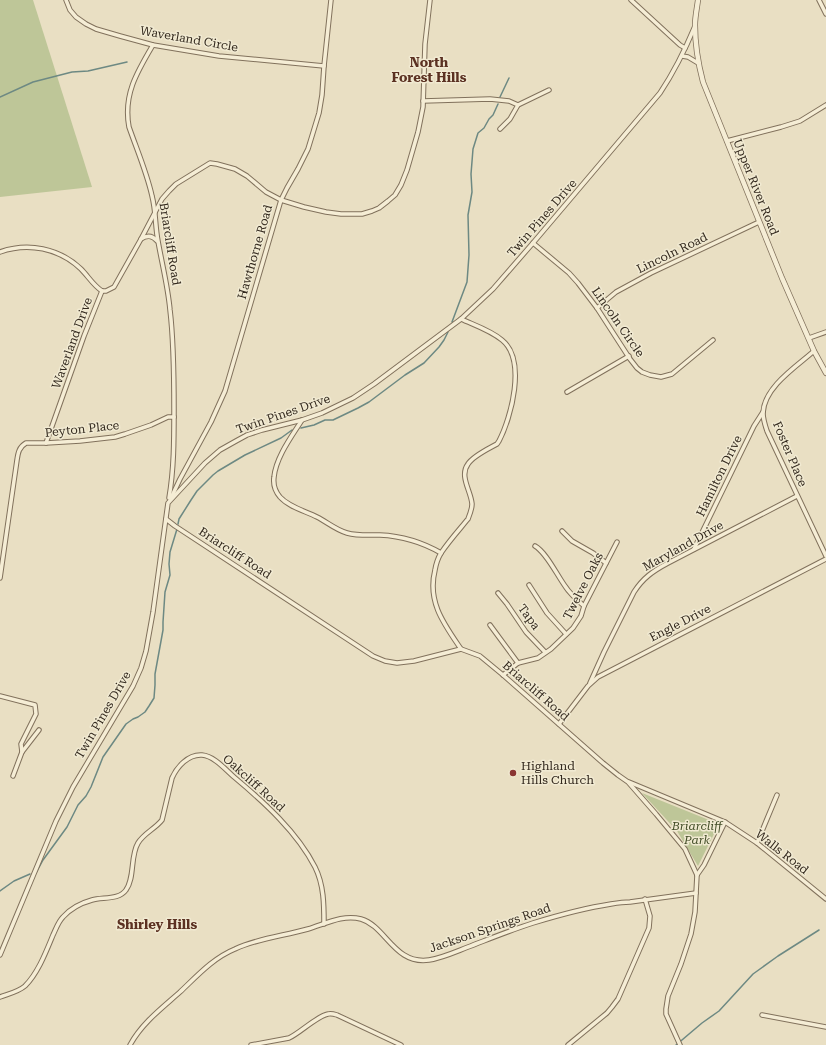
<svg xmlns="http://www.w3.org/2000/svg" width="826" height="1045" font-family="'Roboto Serif',serif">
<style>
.green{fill:#bec698}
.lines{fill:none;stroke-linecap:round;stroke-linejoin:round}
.stream{stroke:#6d8983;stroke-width:1.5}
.minor-casing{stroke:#81715c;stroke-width:5.5}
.tertiary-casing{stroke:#81715c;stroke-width:6}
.minor{stroke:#f5edd5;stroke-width:3.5}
.tertiary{stroke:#f5edd5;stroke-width:4.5}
.poi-dot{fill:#8a3532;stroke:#f1ead2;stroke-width:1.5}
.labels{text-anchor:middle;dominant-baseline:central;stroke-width:3;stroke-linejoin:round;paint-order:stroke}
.street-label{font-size:12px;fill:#33291e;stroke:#f1ead2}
.poi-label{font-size:12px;fill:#33291e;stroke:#f1ead2;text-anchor:start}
.park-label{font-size:12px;font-style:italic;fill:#424d27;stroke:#f1ead2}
.neighbourhood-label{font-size:13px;font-weight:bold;fill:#5b3122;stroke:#f1ead2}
</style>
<rect width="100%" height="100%" fill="#e9dfc3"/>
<!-- green -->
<g class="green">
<polygon points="0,0 33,0 92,187 0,197"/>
<polygon points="642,793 719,824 698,866 677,831"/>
</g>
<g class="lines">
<!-- stream -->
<g class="stream">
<polyline points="0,97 33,82 72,72 88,71 127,62"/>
<polyline points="500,97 509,78"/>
<polyline points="452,322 467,282 469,255 468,215 472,192 471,174 473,149 478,133 484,128 489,119 493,115 498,104"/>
<polyline points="301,428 314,425 325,420 333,420 358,408 369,402 405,375 424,363 439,347 444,340 448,332"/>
<polyline points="178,524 179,519 191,500 197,491 213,475 218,471 245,455 281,438 292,430"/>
<polyline points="36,873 43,860 67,827 78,805 86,796 91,787 103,757 126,724 133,719 138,717 145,712 149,706 154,698 155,685 155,674 163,630 163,622 165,592 170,575 169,564 170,552 177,529"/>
<polyline points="0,891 14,881 30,874"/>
<polyline points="676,1045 702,1023 719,1011 753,974 778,956 819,930"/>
</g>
<!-- minor casing -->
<g class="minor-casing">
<g id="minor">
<polyline points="66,0 70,10 76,17 86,24 96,29 120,36 153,45 219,56 324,66"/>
<polyline points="631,0 680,45 685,48"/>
<polyline points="819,0 826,14"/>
<path d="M 153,45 C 137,72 123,95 129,127 C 137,150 147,173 152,196 C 156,211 155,226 158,241 C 162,264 168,287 170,310 C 174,343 174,377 174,410 C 174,440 174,469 169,498"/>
<polyline points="682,56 688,57 698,63"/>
<polyline points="423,101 490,99 509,101 518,105 549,90"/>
<polyline points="500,129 510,119 518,105"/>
<polyline points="727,141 781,127 800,121 826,105"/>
<polyline points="141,239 162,199 169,191 176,184 210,163 217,164 235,169 247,176 266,192 281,200 304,207 326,212 341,214 362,214 372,211 379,208 388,201 395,195 401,185 407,170 418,132 423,107 425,44 430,0"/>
<polyline points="533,243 569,273 578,283 597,308 630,359 637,368 642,372 650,375 661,377 672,374 713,340"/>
<path d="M 0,252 C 28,242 59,248 81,269 C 88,276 93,285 102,291"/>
<path d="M 102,291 L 106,291 L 114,287 L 141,239 C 147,235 152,235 157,241"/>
<polyline points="597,308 616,292 651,273 759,222"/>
<path d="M 461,319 C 474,325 490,330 502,340 C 527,360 511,418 499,441 L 497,444 C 488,449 473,456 468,464 C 459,476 471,491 472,504 C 472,509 470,514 468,519 C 459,530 449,541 441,553 C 438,558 436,564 435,570 C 427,602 444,624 461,649"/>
<polyline points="809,338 826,332"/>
<path d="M 814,351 C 797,366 764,387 763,413 C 763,419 765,425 767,431 L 826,556"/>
<polyline points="567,392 629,356"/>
<path d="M 302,420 C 292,436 276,457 274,477 C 273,484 275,491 280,497 C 289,507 305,511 317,517 C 327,522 336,530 347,533 C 358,536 369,535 380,535 C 402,536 422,542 441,553"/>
<polyline points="46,443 84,336 102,291"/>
<polyline points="171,498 180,479 211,422 225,391 281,200 287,188 298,169 308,149 319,113 322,95 324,66 331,0"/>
<polyline points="166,519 175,526 373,656 385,661 397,663 414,661 461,649 480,656 503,675 603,763 618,775 628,782 656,814 685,849 697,875 695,912 691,934 681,964 668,996 666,1009 666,1014 680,1045"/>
<polyline points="562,531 572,541 593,553 606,563"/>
<path d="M 535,546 C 546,552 557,575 565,586 C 570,594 577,600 584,606"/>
<polyline points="694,549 754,426 763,412"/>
<path d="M 0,578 L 17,460 C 18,453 19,447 26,443 L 46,443 L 80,441 L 115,437 L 125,434 L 151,425 L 168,417 L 174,417"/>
<polyline points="529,585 547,613 566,634"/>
<polyline points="498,593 507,604 526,632 545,652"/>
<polyline points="490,625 518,663"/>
<polyline points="503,675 518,663 538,658 551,649 573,628 581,616 584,606 617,542"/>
<path d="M 590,683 L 604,652 L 634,592 C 643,578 653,571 668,563 L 797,496"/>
<polyline points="0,696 35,705 36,714 21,744 22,752 13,776"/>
<polyline points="559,724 588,686 598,677 826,559"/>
<polyline points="22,752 39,730"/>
<polyline points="629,782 725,822 757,843 826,899"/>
<polyline points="757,843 777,795"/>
<polyline points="697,875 704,865 725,822"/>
<path d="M 0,955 L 56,821 L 73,787 L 133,686 L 141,668 L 146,651 L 153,612 L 168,503 L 205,463 L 220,450 L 236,441 L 247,435 L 262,430 L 302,420 L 322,413 L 353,398 L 374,384 L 461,319 L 493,289 L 533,243 L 660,93 C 674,72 685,50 695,26"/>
<path d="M 0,997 C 8,994 18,992 25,986 C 38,973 46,952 53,935 C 56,929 58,922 63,917 C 71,908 81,903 92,900 C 103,897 119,900 126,890 C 135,878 130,856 138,843 C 144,833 155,829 162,820 L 172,778 C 177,767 188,754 202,755 C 214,756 225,769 234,777 C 264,802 297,832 315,867 C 324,885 324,905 324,924"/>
<polyline points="762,1015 826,1027"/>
<path d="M 130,1045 C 142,1023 162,1008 180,992 C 197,976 213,958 235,949 C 258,938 284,936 308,929 C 325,924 343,914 361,919 C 386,926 394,965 429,960 C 442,958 455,952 468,947 C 489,939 511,930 533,923 C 559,915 585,908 611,904 C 617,903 623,902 630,902 C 652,899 674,896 696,893"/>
<path d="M 251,1045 L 289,1038 C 300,1033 317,1016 328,1014 C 331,1013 334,1014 337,1015 L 401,1045"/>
<polyline points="568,1045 607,1013 612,1007 618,999 649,928 650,916 645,899"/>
</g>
</g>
<!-- tertiary casing -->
<g class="tertiary-casing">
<path id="tertiary" d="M 698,0 C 697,8 695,17 695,25 C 695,45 698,63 703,82 L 782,278 L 814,351 L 826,373"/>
</g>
<!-- minor -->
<use href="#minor" class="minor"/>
<!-- tertiary -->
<use href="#tertiary" class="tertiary"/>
</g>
<!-- markers -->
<circle class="poi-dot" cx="513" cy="773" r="4"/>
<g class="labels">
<!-- street labels -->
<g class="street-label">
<text transform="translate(189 39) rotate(10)">Waverland Circle</text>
<text transform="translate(756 187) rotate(68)">Upper River Road</text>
<text transform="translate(542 218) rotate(-49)">Twin Pines Drive</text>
<text transform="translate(170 244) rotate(81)">Briarcliff Road</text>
<text transform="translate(255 252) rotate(-74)">Hawthorne Road</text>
<text transform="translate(672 253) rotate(-26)">Lincoln Road</text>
<text transform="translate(618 322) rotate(55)">Lincoln Circle</text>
<text transform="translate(72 343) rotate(-70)">Waverland Drive</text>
<text transform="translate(283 414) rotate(-19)">Twin Pines Drive</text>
<text transform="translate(82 429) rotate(-6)">Peyton Place</text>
<text transform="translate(790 454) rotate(67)">Foster Place</text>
<text transform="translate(719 476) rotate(-64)">Hamilton Drive</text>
<text transform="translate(683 546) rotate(-29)">Maryland Drive</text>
<text transform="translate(235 553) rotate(33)">Briarcliff Road</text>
<text transform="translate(583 586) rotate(-63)">Twelve Oaks</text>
<text transform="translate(529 617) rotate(54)">Tapa</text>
<text transform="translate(680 623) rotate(-27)">Engle Drive</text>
<text transform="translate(536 691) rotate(41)">Briarcliff Road</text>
<text transform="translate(103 715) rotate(-60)">Twin Pines Drive</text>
<text transform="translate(254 783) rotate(42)">Oakcliff Road</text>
<text transform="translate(782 852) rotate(38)">Walls Road</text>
<text transform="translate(490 928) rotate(-19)">Jackson Springs Road</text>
</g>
<!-- poi labels -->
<g class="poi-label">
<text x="521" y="766">Highland<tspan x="521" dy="14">Hills Church</tspan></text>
</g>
<!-- park labels -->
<g class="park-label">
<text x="697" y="826">Briarcliff<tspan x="697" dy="14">Park</tspan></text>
</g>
<!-- neighbourhood labels -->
<g class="neighbourhood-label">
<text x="429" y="62">North<tspan x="429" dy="15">Forest Hills</tspan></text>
<text x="157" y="924">Shirley Hills</text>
</g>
</g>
</svg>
